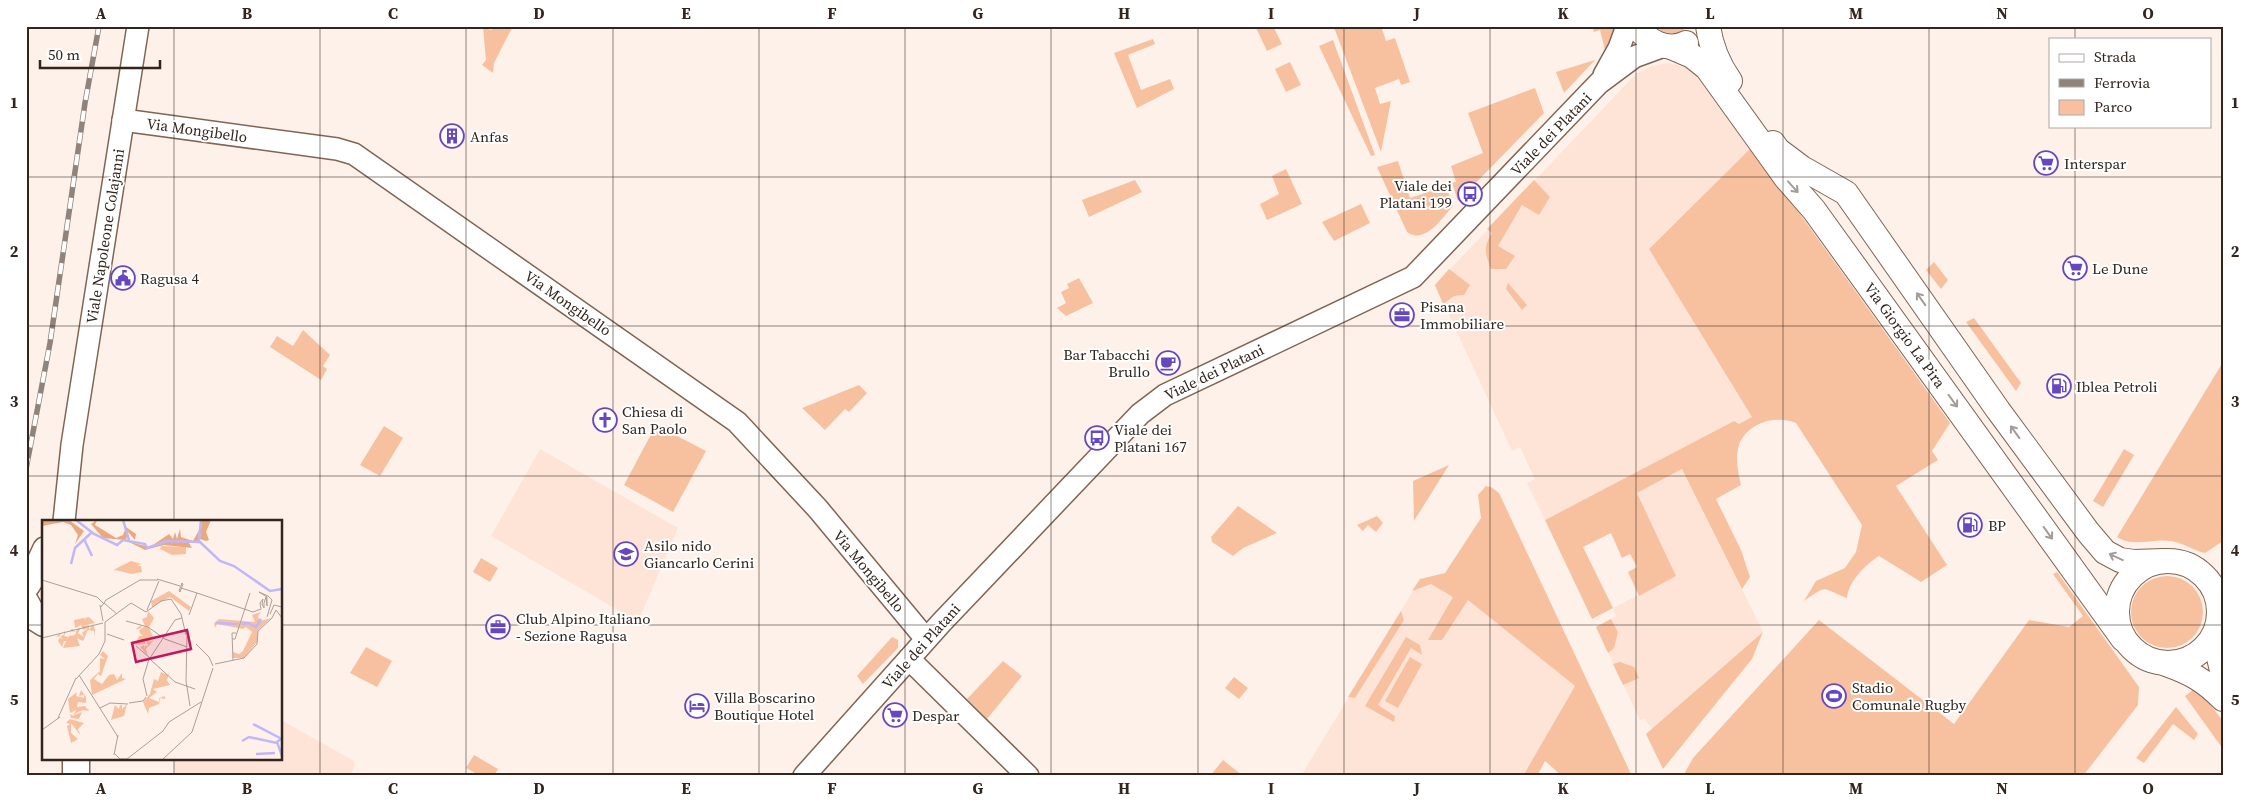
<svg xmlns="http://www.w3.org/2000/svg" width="2249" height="802" font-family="'Source Serif 4',serif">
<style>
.built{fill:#fde4d6}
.green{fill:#f7c1a0}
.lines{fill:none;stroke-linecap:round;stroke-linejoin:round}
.tertiary-casing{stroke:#816453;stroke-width:24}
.secondary-casing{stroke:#816453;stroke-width:26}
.primary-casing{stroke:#816453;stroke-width:29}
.tertiary{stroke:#fff;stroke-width:21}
.secondary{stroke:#fff;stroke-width:24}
.primary{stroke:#fff;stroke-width:26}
.rail-casing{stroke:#8f837b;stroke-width:5.5}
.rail{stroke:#fff;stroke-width:4;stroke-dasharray:11;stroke-linecap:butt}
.oneway{stroke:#a29d9a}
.grid{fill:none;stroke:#31251e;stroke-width:1;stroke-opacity:0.55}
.labels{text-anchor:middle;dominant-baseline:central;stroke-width:4;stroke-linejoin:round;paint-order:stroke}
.street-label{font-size:15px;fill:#31251e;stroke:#fff}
.poi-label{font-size:15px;fill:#31251e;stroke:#fff;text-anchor:start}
.inset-river{fill:none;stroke:#c0b6fc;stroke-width:2.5}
.inset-road{fill:none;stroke:#ac9f98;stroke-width:1}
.view{fill:#c2185b;fill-opacity:0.15;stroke:#c2185b;stroke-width:2.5}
.inset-edge{fill:none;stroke:#31251e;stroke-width:2.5}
.neatline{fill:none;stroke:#31251e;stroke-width:2}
.grid-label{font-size:16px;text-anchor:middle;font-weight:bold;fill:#31251e}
</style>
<rect width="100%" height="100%" fill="#fef1e9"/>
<!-- built -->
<g class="built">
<polygon points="1669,63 1698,71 1752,147 1649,249 1753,417 1739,424 1734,421 1545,520 1527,483 1535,479 1520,447 1512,451 1435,285 1636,74 1652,66"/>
<polygon points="540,449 678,528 638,622 491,536"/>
<polygon points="1683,469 1763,632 1652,729 1645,719 1640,720 1596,627 1616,616 1613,608 1676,576 1637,493"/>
<polygon points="1438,575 1575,686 1523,776 1301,776 1420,579"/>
<polygon points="283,721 354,761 355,765 350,776 174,776 174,758 281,758 281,722"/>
</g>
<!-- green -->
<g class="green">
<polygon points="495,26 513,26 494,63 493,73 482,65 486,60 483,27 491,30"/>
<polygon points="1259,26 1273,26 1282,44 1267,51 1256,28"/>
<polygon points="1330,26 1381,26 1386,41 1395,38 1410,82 1401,85 1399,79 1375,88 1380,104 1391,101 1381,152 1335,30"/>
<polygon points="1592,26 1616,26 1615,35 1605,50 1600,30 1594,32"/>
<path d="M 1652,26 L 1689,26 C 1677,36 1664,35 1652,26 Z"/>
<polygon points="1153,39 1155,44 1128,55 1141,90 1170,79 1174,89 1137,108 1114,53"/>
<polygon points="1333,40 1375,155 1371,156 1319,46"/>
<polygon points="1595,60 1564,93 1556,72"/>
<polygon points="1290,62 1301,85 1286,92 1275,69"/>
<polygon points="1535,88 1544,113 1458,201 1452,183 1456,182 1451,166 1483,153 1468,113"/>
<path d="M 1752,147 L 1950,423 L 1932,451 L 1938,460 L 1896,486 L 1947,565 L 1921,582 L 1879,556 C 1865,565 1849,581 1847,598 C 1821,589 1830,583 1804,601 L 1816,581 L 1845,568 L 1856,552 L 1862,525 L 1796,423 C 1776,415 1748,422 1739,445 C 1735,457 1738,473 1741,485 L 1716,499 L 1741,550 L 1750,577 L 1742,589 L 1682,469 L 1637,493 L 1676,576 L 1639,596 L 1628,572 L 1637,567 L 1630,554 L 1622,558 L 1611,533 L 1583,547 L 1613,608 L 1592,619 L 1545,520 L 1734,421 L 1739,424 L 1752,417 L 1649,249 Z"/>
<path d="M 1398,161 L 1410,198 L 1446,186 L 1453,206 C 1442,218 1425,245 1407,232 L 1377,167 Z"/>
<polygon points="1286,169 1302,204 1267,220 1260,204 1279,194 1272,176"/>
<polygon points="1135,180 1142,192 1089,217 1082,200"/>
<path d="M 1534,180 L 1550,197 L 1539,215 L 1522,205 L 1498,246 L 1515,256 L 1506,269 L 1491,269 C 1485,253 1483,247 1492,233 L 1487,229 Z"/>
<polygon points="1361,204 1370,223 1334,241 1322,222"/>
<polygon points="1934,262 1948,280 1941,289 1926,270"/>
<polygon points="1449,269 1470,285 1464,295 1454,296 1443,304 1435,285"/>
<polygon points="1079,278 1093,303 1066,316 1057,308 1066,303 1061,292 1069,288 1067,284"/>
<polygon points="1508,283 1527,305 1522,310 1506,289"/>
<polygon points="1974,318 2021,383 2016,391 1966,322"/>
<polygon points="303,330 330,355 323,366 327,369 321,380 270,347 277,336 293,346"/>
<path d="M 2223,362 L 2223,541 L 2205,553 C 2194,551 2184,543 2171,541 C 2151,538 2135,548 2117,537 Z"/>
<polygon points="859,385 867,393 849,412 845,409 825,430 802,408"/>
<polygon points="656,425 706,451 673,512 624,485"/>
<polygon points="384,426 403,438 380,476 360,465"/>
<polygon points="2124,449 2134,455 2103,507 2093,501"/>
<polygon points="1449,465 1414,521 1413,481"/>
<polygon points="1486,486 1491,487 1499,493 1632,776 1562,776 1545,761 1537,776 1523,776 1575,686 1468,600 1442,640 1428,640 1453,597 1431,584 1412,591 1420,579 1445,573 1481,518 1478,495"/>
<polygon points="1238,506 1277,533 1243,548 1233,556 1212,542 1211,537"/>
<polygon points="1377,516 1383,523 1376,532 1368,525 1363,531 1357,525"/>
<polygon points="481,558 498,568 490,582 473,572"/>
<polygon points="2057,572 2139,687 2138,705 2083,776 1683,776 1693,758 1819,620 1954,724 2029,620 2069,627 2083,616 2053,574"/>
<circle cx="2167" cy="612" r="36"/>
<polygon points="1401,611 1404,620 1355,698 1348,697"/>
<polygon points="1611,619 1618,632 1614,648 1608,653 1596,627"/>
<polygon points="1763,632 1752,659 1663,769 1646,734"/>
<polygon points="892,637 898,640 898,648 863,684 857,676"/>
<polygon points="1406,637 1420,645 1422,655 1411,648 1378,705 1395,716 1394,722 1365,706"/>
<polygon points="366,647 392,661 377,687 350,673"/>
<polygon points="1410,657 1422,664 1398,708 1385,701"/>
<polygon points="1003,661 1022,676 987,719 967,699"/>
<polygon points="1620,662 1634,667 1639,678 1623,685 1613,664"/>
<polygon points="1234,677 1248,688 1239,699 1225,688"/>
<polygon points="2194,689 2205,698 2223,721 2223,749 2185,696"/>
<polygon points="2176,707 2198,734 2194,740 2173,724 2144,763 2136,758"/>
<polygon points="474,755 498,769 494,776 474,776 475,773 466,768"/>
<polygon points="1223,760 1243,776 1210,776"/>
</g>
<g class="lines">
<!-- tertiary casing -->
<g class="tertiary-casing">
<g id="tertiary">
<polyline points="1604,75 1619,48 1627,26"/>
<polyline points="123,120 337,149 354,154 737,422 818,509 926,639"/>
<polyline points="64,521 72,445 138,26"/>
<polyline points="30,578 44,548"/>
<polyline points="909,659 1028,776"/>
<polyline points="804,776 941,623 1140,414 1165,395 1413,277 1599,83 1634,57 1664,46"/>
</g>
</g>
<!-- secondary casing -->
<g class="secondary-casing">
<g id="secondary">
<path d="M 1636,26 C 1648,42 1667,52 1686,43"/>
<path d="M 1708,26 C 1711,47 1718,64 1730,81"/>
<polyline points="1671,47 1692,56 1707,68 1786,178 1814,210 2123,639"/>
<polyline points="1773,143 1778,150 1802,168 1846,193 1998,410 2088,532 2105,552 2120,560 2134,562 2164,561"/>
<circle cx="2168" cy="612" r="51"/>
<polyline points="2219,625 2218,653 2223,675"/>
<path d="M 2166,664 C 2191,673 2204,680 2223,699"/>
</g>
</g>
<!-- primary casing -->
<g class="primary-casing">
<g id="primary">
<polyline points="26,586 35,572 44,567"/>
<polyline points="26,603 33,616 44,623"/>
<polyline points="76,776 76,758"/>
</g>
</g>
<!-- tertiary -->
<use href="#tertiary" class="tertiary"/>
<!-- secondary -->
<use href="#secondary" class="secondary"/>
<!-- primary -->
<use href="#primary" class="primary"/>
<!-- rail casing -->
<g class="rail-casing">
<polyline id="rail" points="26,469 50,343 85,103 99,26"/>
</g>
<!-- rail -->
<use href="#rail" class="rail"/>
</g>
<!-- one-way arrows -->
<defs><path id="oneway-shaft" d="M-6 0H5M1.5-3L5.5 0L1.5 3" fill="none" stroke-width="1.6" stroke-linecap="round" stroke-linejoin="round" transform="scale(1.25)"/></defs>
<g class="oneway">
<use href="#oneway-shaft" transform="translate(1793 187) rotate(48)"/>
<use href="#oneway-shaft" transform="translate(1921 299) rotate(-125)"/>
<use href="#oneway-shaft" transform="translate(1953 401) rotate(54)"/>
<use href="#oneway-shaft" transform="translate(2015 432) rotate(-126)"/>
<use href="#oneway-shaft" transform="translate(2048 533) rotate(54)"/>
<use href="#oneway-shaft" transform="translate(2116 557) rotate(-155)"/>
</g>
<!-- grid -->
<path class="grid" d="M 174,26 L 174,521M 320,26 L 320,776M 466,26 L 466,776M 613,26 L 613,776M 759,26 L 759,776M 905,26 L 905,776M 1051,26 L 1051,776M 1198,26 L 1198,776M 1344,26 L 1344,776M 1490,26 L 1490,776M 1636,26 L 1636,776M 1783,26 L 1783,776M 1929,26 L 1929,776M 2075,26 L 2075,39M 2075,126 L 2075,776M 26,177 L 2223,177M 26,326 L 2223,326M 26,476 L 2223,476M 26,625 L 44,625M 281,625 L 2223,625M 174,758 L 174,776"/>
<!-- icons -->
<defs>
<g id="building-ring" transform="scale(1.25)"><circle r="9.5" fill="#fff" stroke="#6747bf" stroke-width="1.5"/><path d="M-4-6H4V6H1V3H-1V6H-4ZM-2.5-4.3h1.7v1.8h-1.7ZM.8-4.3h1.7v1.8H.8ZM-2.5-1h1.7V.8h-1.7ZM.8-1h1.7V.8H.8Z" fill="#6747bf"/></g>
<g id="supermarket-ring" transform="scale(1.25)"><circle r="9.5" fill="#fff" stroke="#6747bf" stroke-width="1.5"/><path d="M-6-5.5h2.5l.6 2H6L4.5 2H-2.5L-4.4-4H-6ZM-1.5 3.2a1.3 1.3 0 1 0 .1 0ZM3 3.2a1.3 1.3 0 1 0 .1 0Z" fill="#6747bf"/></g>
<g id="bus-ring" transform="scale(1.25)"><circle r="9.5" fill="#fff" stroke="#6747bf" stroke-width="1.5"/><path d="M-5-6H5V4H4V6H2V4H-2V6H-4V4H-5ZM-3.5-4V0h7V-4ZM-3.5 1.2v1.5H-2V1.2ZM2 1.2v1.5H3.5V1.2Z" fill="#6747bf"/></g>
<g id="civic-ring" transform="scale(1.25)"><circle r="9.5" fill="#fff" stroke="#6747bf" stroke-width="1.5"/><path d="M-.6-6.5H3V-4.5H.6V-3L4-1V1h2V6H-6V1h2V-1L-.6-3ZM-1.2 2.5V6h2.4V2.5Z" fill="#6747bf"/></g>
<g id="office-ring" transform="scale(1.25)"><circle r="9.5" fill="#fff" stroke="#6747bf" stroke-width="1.5"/><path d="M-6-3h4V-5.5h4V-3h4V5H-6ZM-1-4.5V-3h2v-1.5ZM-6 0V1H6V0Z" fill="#6747bf"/></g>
<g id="cafe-ring" transform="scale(1.25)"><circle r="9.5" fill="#fff" stroke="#6747bf" stroke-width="1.5"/><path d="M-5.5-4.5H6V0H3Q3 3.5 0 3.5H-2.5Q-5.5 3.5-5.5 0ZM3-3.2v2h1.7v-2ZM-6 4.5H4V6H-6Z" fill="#6747bf"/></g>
<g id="fuel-ring" transform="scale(1.25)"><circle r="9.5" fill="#fff" stroke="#6747bf" stroke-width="1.5"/><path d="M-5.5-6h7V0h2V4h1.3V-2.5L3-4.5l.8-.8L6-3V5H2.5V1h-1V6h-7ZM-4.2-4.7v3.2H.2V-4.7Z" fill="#6747bf"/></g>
<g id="church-ring" transform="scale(1.25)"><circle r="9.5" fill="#fff" stroke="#6747bf" stroke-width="1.5"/><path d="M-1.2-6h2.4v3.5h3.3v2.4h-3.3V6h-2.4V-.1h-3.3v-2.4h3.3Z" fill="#6747bf"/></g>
<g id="school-ring" transform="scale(1.25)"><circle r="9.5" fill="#fff" stroke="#6747bf" stroke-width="1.5"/><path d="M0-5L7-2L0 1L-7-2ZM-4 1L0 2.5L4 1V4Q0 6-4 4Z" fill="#6747bf"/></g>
<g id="stadium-ring" transform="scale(1.25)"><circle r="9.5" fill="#fff" stroke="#6747bf" stroke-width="1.5"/><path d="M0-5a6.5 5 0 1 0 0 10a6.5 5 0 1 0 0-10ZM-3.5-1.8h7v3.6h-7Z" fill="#6747bf"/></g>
<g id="hotel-ring" transform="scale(1.25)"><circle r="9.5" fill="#fff" stroke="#6747bf" stroke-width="1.5"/><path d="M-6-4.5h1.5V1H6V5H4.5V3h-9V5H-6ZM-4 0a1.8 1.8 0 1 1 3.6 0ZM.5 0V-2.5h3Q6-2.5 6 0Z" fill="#6747bf"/></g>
</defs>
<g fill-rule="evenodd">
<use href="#building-ring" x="452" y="136"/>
<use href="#supermarket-ring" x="2046" y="163"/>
<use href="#bus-ring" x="1470" y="194"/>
<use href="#supermarket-ring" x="2075" y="268"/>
<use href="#civic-ring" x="123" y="278"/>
<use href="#office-ring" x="1402" y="315"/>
<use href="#cafe-ring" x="1168" y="363"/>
<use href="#fuel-ring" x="2059" y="386"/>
<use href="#church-ring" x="605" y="420"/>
<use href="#bus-ring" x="1097" y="438"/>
<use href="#fuel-ring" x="1970" y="525"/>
<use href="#school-ring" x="626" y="554"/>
<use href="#office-ring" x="498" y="627"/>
<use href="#stadium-ring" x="1834" y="696"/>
<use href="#hotel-ring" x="697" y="706"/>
<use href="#supermarket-ring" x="895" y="715"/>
</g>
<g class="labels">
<!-- street labels -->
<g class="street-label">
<text transform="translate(197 130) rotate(8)">Via Mongibello</text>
<text transform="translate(1551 134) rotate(-46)">Viale dei Platani</text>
<text transform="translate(105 236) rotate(-81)">Viale Napoleone Colajanni</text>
<text transform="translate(568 303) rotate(35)">Via Mongibello</text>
<text transform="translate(1905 335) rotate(54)">Via Giorgio La Pira</text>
<text transform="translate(1214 372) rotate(-26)">Viale dei Platani</text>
<text transform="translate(869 571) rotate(50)">Via Mongibello</text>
<text transform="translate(921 646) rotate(-48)">Viale dei Platani</text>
</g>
<!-- poi labels -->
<g class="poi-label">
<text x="470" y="136">Anfas</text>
<text x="2064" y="163">Interspar</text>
<text x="1452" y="185" text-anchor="end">Viale dei<tspan x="1452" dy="17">Platani 199</tspan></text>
<text x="2092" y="268">Le Dune</text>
<text x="140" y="278">Ragusa 4</text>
<text x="1420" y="306">Pisana<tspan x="1420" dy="17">Immobiliare</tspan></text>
<text x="1150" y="354" text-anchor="end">Bar Tabacchi<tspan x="1150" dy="17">Brullo</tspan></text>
<text x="2076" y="386">Iblea Petroli</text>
<text x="622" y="411">Chiesa di<tspan x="622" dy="17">San Paolo</tspan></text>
<text x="1114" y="429">Viale dei<tspan x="1114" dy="17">Platani 167</tspan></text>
<text x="1988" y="525">BP</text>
<text x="644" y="545">Asilo nido<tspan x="644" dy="17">Giancarlo Cerini</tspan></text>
<text x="516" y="618">Club Alpino Italiano<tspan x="516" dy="17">- Sezione Ragusa</tspan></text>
<text x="1852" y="687">Stadio<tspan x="1852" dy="17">Comunale Rugby</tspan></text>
<text x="714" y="697">Villa Boscarino<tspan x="714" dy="17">Boutique Hotel</tspan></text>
<text x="912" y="715">Despar</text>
</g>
</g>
<!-- overview -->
<g transform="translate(42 520)">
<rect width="240" height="240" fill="#fef1e9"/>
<path d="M 119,26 L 144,27 L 144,34 L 130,35 L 118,29 ZM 89,41 L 99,44 L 95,46 L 99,46 L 100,52 L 90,54 L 73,50 L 72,52 L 72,50 L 75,48 ZM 127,71 L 149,87 L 147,91 L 128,77 L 110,87 L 109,81 ZM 106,91 L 112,98 L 107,107 L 111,117 L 107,122 L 112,120 L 104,129 L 106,136 L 98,127 L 102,125 L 103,129 L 103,125 L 106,127 L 104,119 L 103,124 L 93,125 L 97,116 L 101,116 L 97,112 L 99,108 L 94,110 L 96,107 L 100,105 L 99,109 L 103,106 L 100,99 L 105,97 ZM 219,92 L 216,96 L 218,101 L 229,98 L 216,110 L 215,122 L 202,138 L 191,138 L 191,132 L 197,134 L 201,131 L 210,112 L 204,107 L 201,109 L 175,104 L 173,108 L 172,103 L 177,99 L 213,102 L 210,95 ZM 47,97 L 53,103 L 40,106 L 47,105 L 47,110 L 51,104 L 53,110 L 52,117 L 52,111 L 46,110 L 41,121 L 35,118 L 38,126 L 21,128 L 24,121 L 22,121 L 20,127 L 16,121 L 18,117 L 20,120 L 19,116 L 14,117 L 18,113 L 18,116 L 22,115 L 22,112 L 23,111 L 23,114 L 22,116 L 27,117 L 29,109 L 31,109 L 33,112 L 29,111 L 27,116 L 33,115 L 35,109 L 39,108 L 36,113 L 42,117 L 40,113 L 46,108 L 41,110 L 39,105 L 33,108 L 32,100 L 42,98 L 45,101 L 43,98 ZM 61,131 L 66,136 L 59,156 L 56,154 L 52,159 L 60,164 L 67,155 L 72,154 L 75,160 L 80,153 L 80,158 L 84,159 L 50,175 L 48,160 L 58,151 L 58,138 L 63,139 L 58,135 ZM 128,151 L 125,160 L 128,165 L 111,169 L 115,172 L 107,178 L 117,182 L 117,178 L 123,176 L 123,179 L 118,178 L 117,184 L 107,188 L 106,194 L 101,182 L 108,174 L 112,159 L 116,161 L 119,152 L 126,155 ZM 39,170 L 44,177 L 44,183 L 36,182 L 35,187 L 43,186 L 46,190 L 45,187 L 47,191 L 41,190 L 34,193 L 32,195 L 40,192 L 37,199 L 29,198 L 28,194 L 31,196 L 34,190 L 28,193 L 26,179 L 35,172 L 34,176 L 42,178 L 42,175 L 37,176 ZM 85,184 L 82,196 L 69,200 L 73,185 L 77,189 L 78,185 L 80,185 L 80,189 ZM 28,199 L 42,203 L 36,209 L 36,211 L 37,211 L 38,215 L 29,203 L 29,213 L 36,219 L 29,223 L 25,206 L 28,204 L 24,203 Z" fill="#f7c1a0"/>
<path d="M 0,0 L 27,0 L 42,11 L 33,24 L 36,15 L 29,5 L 21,2 L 0,6 ZM 55,0 L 53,5 L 74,18 L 81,15 L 84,7 L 94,14 L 93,20 L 86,12 L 84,20 L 95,24 L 108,27 L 127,14 L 131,19 L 133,12 L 135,19 L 138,9 L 139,17 L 151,21 L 157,10 L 156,23 L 147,23 L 150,28 L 122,25 L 103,30 L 83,20 L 61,18 L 49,4 ZM 160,0 L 169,0 L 164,12 L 167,20 L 164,21 L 158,19 Z" fill="#eca87d"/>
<path class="inset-river" d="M 34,0 L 52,14 L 75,25 L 81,20 L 103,24 L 105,28 L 125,21 L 158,22 L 178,41 L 192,46 L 228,71 L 240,69M 81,0 L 87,20M 42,19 L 50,36M 157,21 L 159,0M 29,44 L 33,28 L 49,13M 174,103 L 196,104M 200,104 L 206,103 L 214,107 L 219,99M 211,204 L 238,218M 240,218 L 235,222 L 240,236M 200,221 L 207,217 L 235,223M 214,234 L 233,233"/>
<path class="inset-road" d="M 115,59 L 138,66M 0,60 L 55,77 L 61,83M 140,63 L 141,64 L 138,72 L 137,71 ZM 139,68 L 155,73 L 147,95M 155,73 L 211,92 L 219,89 L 218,83 L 221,79 L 220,84 L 222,88 L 222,83 L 224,77 L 225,86 L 225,77 L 217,72 L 226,76 L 230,80 L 225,97M 62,83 L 75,94M 58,85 L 61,101M 59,87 L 64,80 L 98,60 L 116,60M 105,90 L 117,61M 104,92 L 119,81 L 129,79 L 139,94 L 144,115M 228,94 L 232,85 L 240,87M 84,101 L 106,107 L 123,119M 65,114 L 82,120M 145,116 L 144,161 L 148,186M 0,118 L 61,103M 123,119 L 145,127M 190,119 L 193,119 L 208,73M 154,124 L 167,137 L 171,146M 94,126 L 108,138M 108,138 L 133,100 L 140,98M 109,140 L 133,162 L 153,169M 191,140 L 190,113 L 194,113M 173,144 L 202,138 L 215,124 L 216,111 L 230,98 L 234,90 L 240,98M 37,155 L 76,217M 34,159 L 57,134 L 63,121 L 63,102 L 89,83 L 104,92M 105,176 L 101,159 L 107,139M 87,183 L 101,181 L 104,177M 58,188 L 68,183 L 86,184M 16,198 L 34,158M 0,210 L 18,197M 73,234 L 78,239 L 85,239 L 121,211 L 127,202 L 159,182M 72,235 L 76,215M 120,240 L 150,212 L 171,148"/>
<path class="view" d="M 145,110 L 149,129 L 94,142 L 90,123 Z"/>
<rect width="240" height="240" class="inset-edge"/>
</g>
<!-- border -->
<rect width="2249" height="802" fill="none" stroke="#ffffff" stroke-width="55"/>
<!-- legend -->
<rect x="2049" y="38" width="162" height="90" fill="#ffffff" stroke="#ada8a5"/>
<rect x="2059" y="54" width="25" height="8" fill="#ffffff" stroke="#ada8a5"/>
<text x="2094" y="62" font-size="15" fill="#31251e">Strada</text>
<rect x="2059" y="79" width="25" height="8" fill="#8f837b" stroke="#ada8a5"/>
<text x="2094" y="88" font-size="15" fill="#31251e">Ferrovia</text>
<rect x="2059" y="100" width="25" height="15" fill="#f7c1a0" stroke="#ada8a5"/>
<text x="2094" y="112" font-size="15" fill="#31251e">Parco</text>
<!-- scale -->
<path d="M40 60v8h120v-8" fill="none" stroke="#31251e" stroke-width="2.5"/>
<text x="48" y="60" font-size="15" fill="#31251e" stroke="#ffffff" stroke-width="4" paint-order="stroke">50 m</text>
<rect x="28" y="28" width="2194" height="746" class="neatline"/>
<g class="grid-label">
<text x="101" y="19">A</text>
<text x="247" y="19">B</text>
<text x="393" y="19">C</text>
<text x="539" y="19">D</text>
<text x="686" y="19">E</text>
<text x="832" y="19">F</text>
<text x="978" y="19">G</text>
<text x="1124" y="19">H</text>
<text x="1271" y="19">I</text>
<text x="1417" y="19">J</text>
<text x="1563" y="19">K</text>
<text x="1710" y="19">L</text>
<text x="1856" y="19">M</text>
<text x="2002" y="19">N</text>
<text x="2148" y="19">O</text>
<text x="14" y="108">1</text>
<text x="2235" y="108">1</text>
<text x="14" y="257">2</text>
<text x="2235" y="257">2</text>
<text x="14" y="407">3</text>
<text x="2235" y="407">3</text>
<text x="14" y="556">4</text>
<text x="2235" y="556">4</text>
<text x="14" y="705">5</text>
<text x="2235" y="705">5</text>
<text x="101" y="794">A</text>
<text x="247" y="794">B</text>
<text x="393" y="794">C</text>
<text x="539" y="794">D</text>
<text x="686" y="794">E</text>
<text x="832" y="794">F</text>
<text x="978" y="794">G</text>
<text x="1124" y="794">H</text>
<text x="1271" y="794">I</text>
<text x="1417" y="794">J</text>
<text x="1563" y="794">K</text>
<text x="1710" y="794">L</text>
<text x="1856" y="794">M</text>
<text x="2002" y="794">N</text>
<text x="2148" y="794">O</text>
</g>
</svg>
